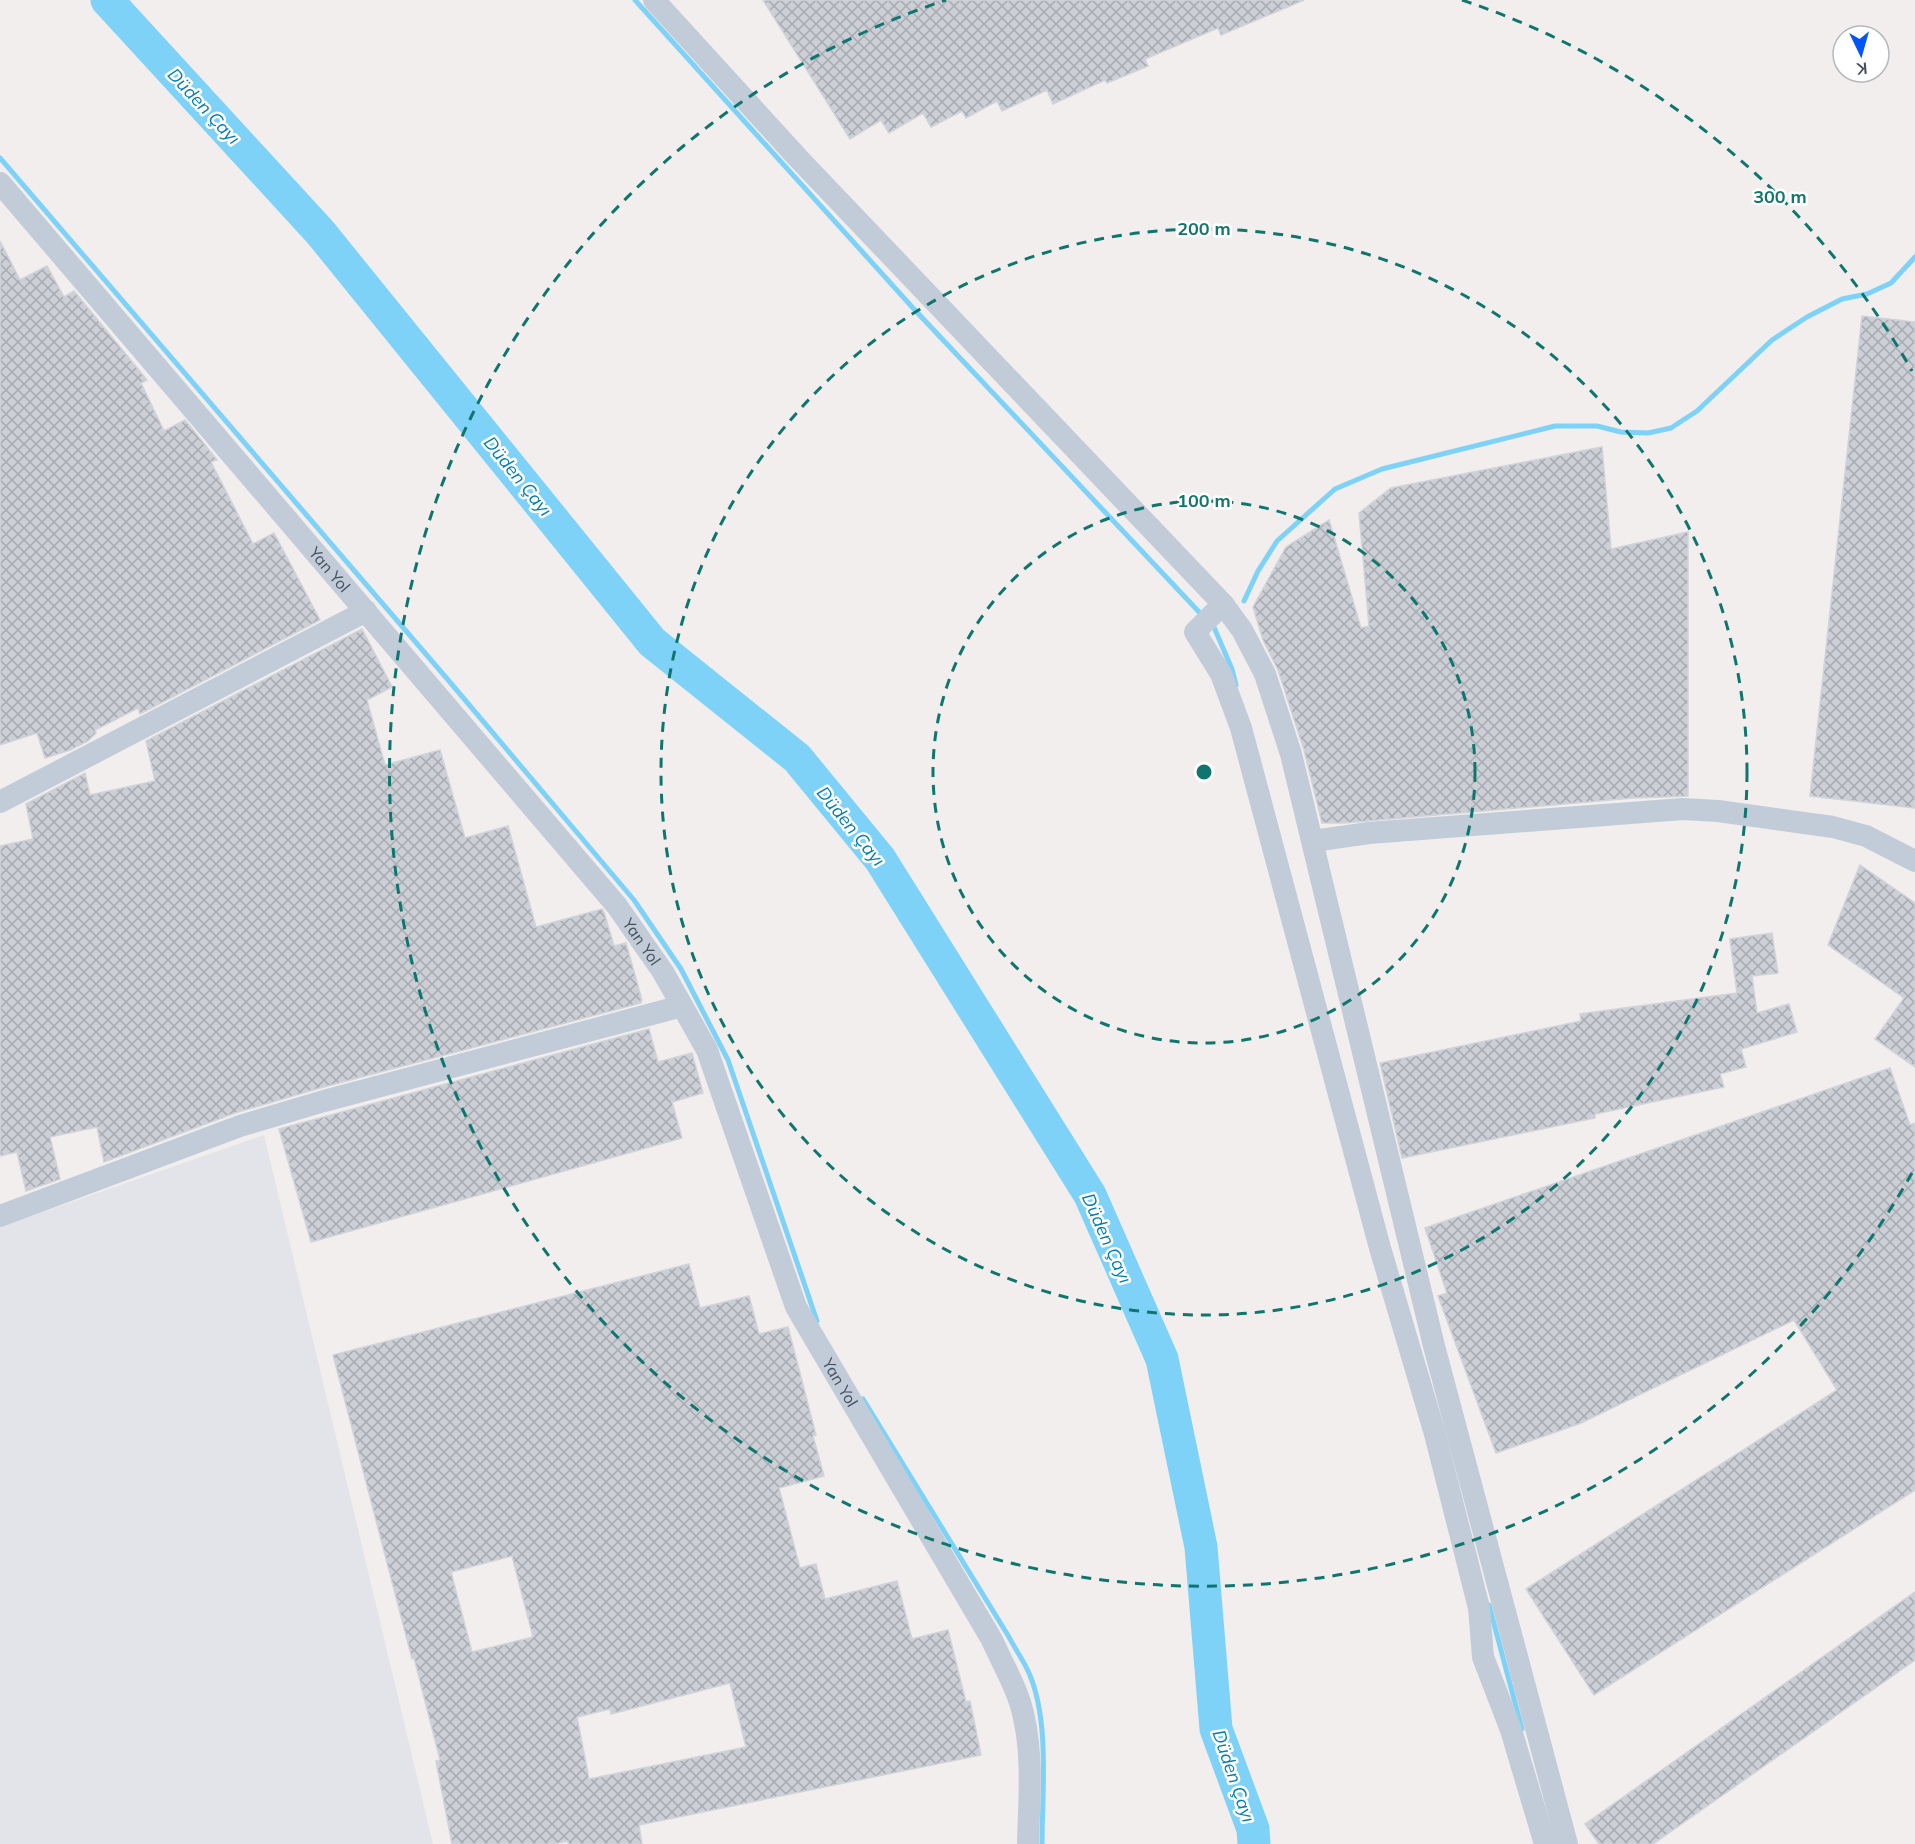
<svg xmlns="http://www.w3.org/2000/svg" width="1915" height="1844" font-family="Mulish,sans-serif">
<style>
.airport{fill:#e2e4e9}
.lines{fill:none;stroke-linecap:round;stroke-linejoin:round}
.stream{stroke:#7ed2f7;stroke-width:5}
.river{stroke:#7ed2f7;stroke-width:33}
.building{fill:url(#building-cross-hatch);stroke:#d1d3da;stroke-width:1.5;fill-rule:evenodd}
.minor{stroke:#c2ccd8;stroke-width:22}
.ring{fill:none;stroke:#0f766e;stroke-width:3;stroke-dasharray:10 8}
.labels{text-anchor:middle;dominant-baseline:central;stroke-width:5;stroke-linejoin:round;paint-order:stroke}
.street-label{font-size:16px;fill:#444f5e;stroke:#fff}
.water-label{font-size:18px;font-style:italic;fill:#007eb4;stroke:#fff}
.centre{fill:#0f766e;stroke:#fff;stroke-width:3}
.ring-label{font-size:18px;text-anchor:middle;font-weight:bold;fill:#0f766e;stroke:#fff;stroke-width:5;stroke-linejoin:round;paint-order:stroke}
</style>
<defs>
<pattern id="building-cross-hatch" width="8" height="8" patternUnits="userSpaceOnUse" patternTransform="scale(1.5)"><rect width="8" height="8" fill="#cccfd6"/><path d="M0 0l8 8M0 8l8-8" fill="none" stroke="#a7aab1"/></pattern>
</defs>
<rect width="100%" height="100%" fill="#f1eeed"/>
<!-- airport -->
<polygon class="airport" points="264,1135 433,1844 0,1844 0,1227"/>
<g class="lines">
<!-- stream -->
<g class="stream">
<polyline points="635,0 913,308 1200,613"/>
<polyline points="0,158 449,681 634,900 681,969 728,1060 817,1321"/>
<polyline points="1244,601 1258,571 1277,541 1335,489 1382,469 1555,426 1597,426 1621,432 1648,433 1671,428 1697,411 1772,340 1807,317 1842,299 1867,294 1891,283 1915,257"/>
<polyline points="1213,625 1232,669 1236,685"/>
<path d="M 863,1399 L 1009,1637 C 1015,1649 1024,1661 1029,1673 C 1050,1721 1042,1793 1042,1844"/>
<polyline points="1489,1605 1522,1729"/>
</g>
<!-- river -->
<polyline class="river" points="107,0 320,232 652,642 797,758 880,859 1090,1195 1162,1359 1201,1547 1216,1729 1253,1829 1254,1844"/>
</g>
<!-- building -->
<g class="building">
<polygon points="763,0 1304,0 1221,35 1218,28 1145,59 1148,66 1107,83 1105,80 1053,104 1047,90 1002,111 997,101 966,118 962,111 931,127 923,113 889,133 881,120 850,139"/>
<polygon points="0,241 20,280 47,266 64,297 74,291 147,380 141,383 164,431 185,420 198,436 217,460 211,462 253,544 274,533 320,620 140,714 138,708 95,730 96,733 88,741 70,750 45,758 37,733 0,745"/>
<polygon points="1862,316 1915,322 1915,808 1810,796"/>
<polygon points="1602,447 1611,549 1688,532 1688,796 1633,798 1344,823 1322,823 1304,750 1278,670 1263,640 1253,607 1286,547 1329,520 1361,628 1369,626 1359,513 1391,488"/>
<polygon points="362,629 392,687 367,700 385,765 440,750 465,838 508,826 536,927 602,909 604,912 614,946 626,943 642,1000 641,1000 641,1003 320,1088 235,1113 104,1162 97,1127 50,1137 60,1179 26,1191 17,1152 0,1156 0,846 33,839 26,804 85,773 90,795 155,781 146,741"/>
<polygon points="1860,865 1915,903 1915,1067 1875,1039 1904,998 1828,945"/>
<polygon points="1772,933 1778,973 1752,976 1757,1013 1789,1004 1797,1032 1741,1049 1746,1067 1720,1074 1724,1087 1595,1114 1595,1118 1402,1158 1380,1063 1581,1021 1580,1014 1737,993 1730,939"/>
<polygon points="649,1029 658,1062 692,1053 703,1093 672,1102 682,1138 311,1242 279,1129"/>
<polygon points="1890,1068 1910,1125 1915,1123 1915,1490 1594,1695 1526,1589 1837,1390 1794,1320 1581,1423 1496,1453 1438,1296 1447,1293 1425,1228"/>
<path d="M 689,1264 L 700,1308 L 749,1296 L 759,1334 L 788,1327 L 816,1435 L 813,1436 L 824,1476 L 779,1488 L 800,1568 L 816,1564 L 825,1599 L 897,1581 L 912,1639 L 948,1630 L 966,1702 L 970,1701 L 981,1755 L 639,1825 L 642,1844 L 568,1844 L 568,1841 L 554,1844 L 452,1844 L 436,1761 L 440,1760 L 414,1658 L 412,1659 L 333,1355 ZM 512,1556 L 533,1637 L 472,1652 L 451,1572 ZM 730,1683 L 746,1747 L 589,1779 L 577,1717 L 610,1709 L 611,1714 Z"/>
<polygon points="1915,1592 1915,1660 1653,1844 1599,1844 1585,1824"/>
</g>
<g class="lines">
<!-- minor -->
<g class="minor">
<polyline points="654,0 798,158 1223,604 1242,630 1265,674 1291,754 1434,1346 1567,1844"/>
<path id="s1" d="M 0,183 L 617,906 L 663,972 L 707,1050 L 796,1307 L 992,1640 C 1003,1665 1019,1691 1024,1718 C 1033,1758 1029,1803 1028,1844"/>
<polyline points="1223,604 1195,632 1221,674 1241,728 1380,1248 1435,1434 1479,1608 1483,1657 1511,1730 1545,1844"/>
<polyline points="0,802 366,611"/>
<polyline points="1313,841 1369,833 1683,809 1718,811 1833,827 1866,836 1915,861"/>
<polyline points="0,1216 240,1126 324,1101 682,1006"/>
</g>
</g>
<!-- distance rings -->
<g class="ring">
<circle cx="1204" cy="772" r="271"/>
<circle cx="1204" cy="772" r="543"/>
<path d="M1912 1173A814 814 0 1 1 946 0M1462 0A814 814 0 0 1 1912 371"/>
</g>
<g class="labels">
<!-- street labels -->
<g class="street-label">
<text stroke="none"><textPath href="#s1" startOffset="508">Yan Yol</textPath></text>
<text stroke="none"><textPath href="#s1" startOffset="994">Yan Yol</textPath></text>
<text stroke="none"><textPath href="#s1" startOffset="1480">Yan Yol</textPath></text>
</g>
<!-- water labels -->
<g class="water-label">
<text transform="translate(204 106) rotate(47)">Düden Çayı</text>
<text transform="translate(518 476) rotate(51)">Düden Çayı</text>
<text transform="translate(851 826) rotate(51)">Düden Çayı</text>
<text transform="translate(1107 1238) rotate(66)">Düden Çayı</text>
<text transform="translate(1234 1776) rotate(71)">Düden Çayı</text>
</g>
</g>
<circle cx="1204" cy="772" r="9" class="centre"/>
<g class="ring-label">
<text x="1780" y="203">300 m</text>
<text x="1204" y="235">200 m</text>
<text x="1204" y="507">100 m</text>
</g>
<!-- north arrow -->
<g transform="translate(1861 54) rotate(175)"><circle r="28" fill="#ffffff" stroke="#b4b9bf" stroke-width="1.5"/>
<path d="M0-4.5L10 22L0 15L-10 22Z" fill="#0356f6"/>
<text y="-9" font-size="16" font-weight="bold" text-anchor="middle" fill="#444f5e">K</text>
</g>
</svg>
